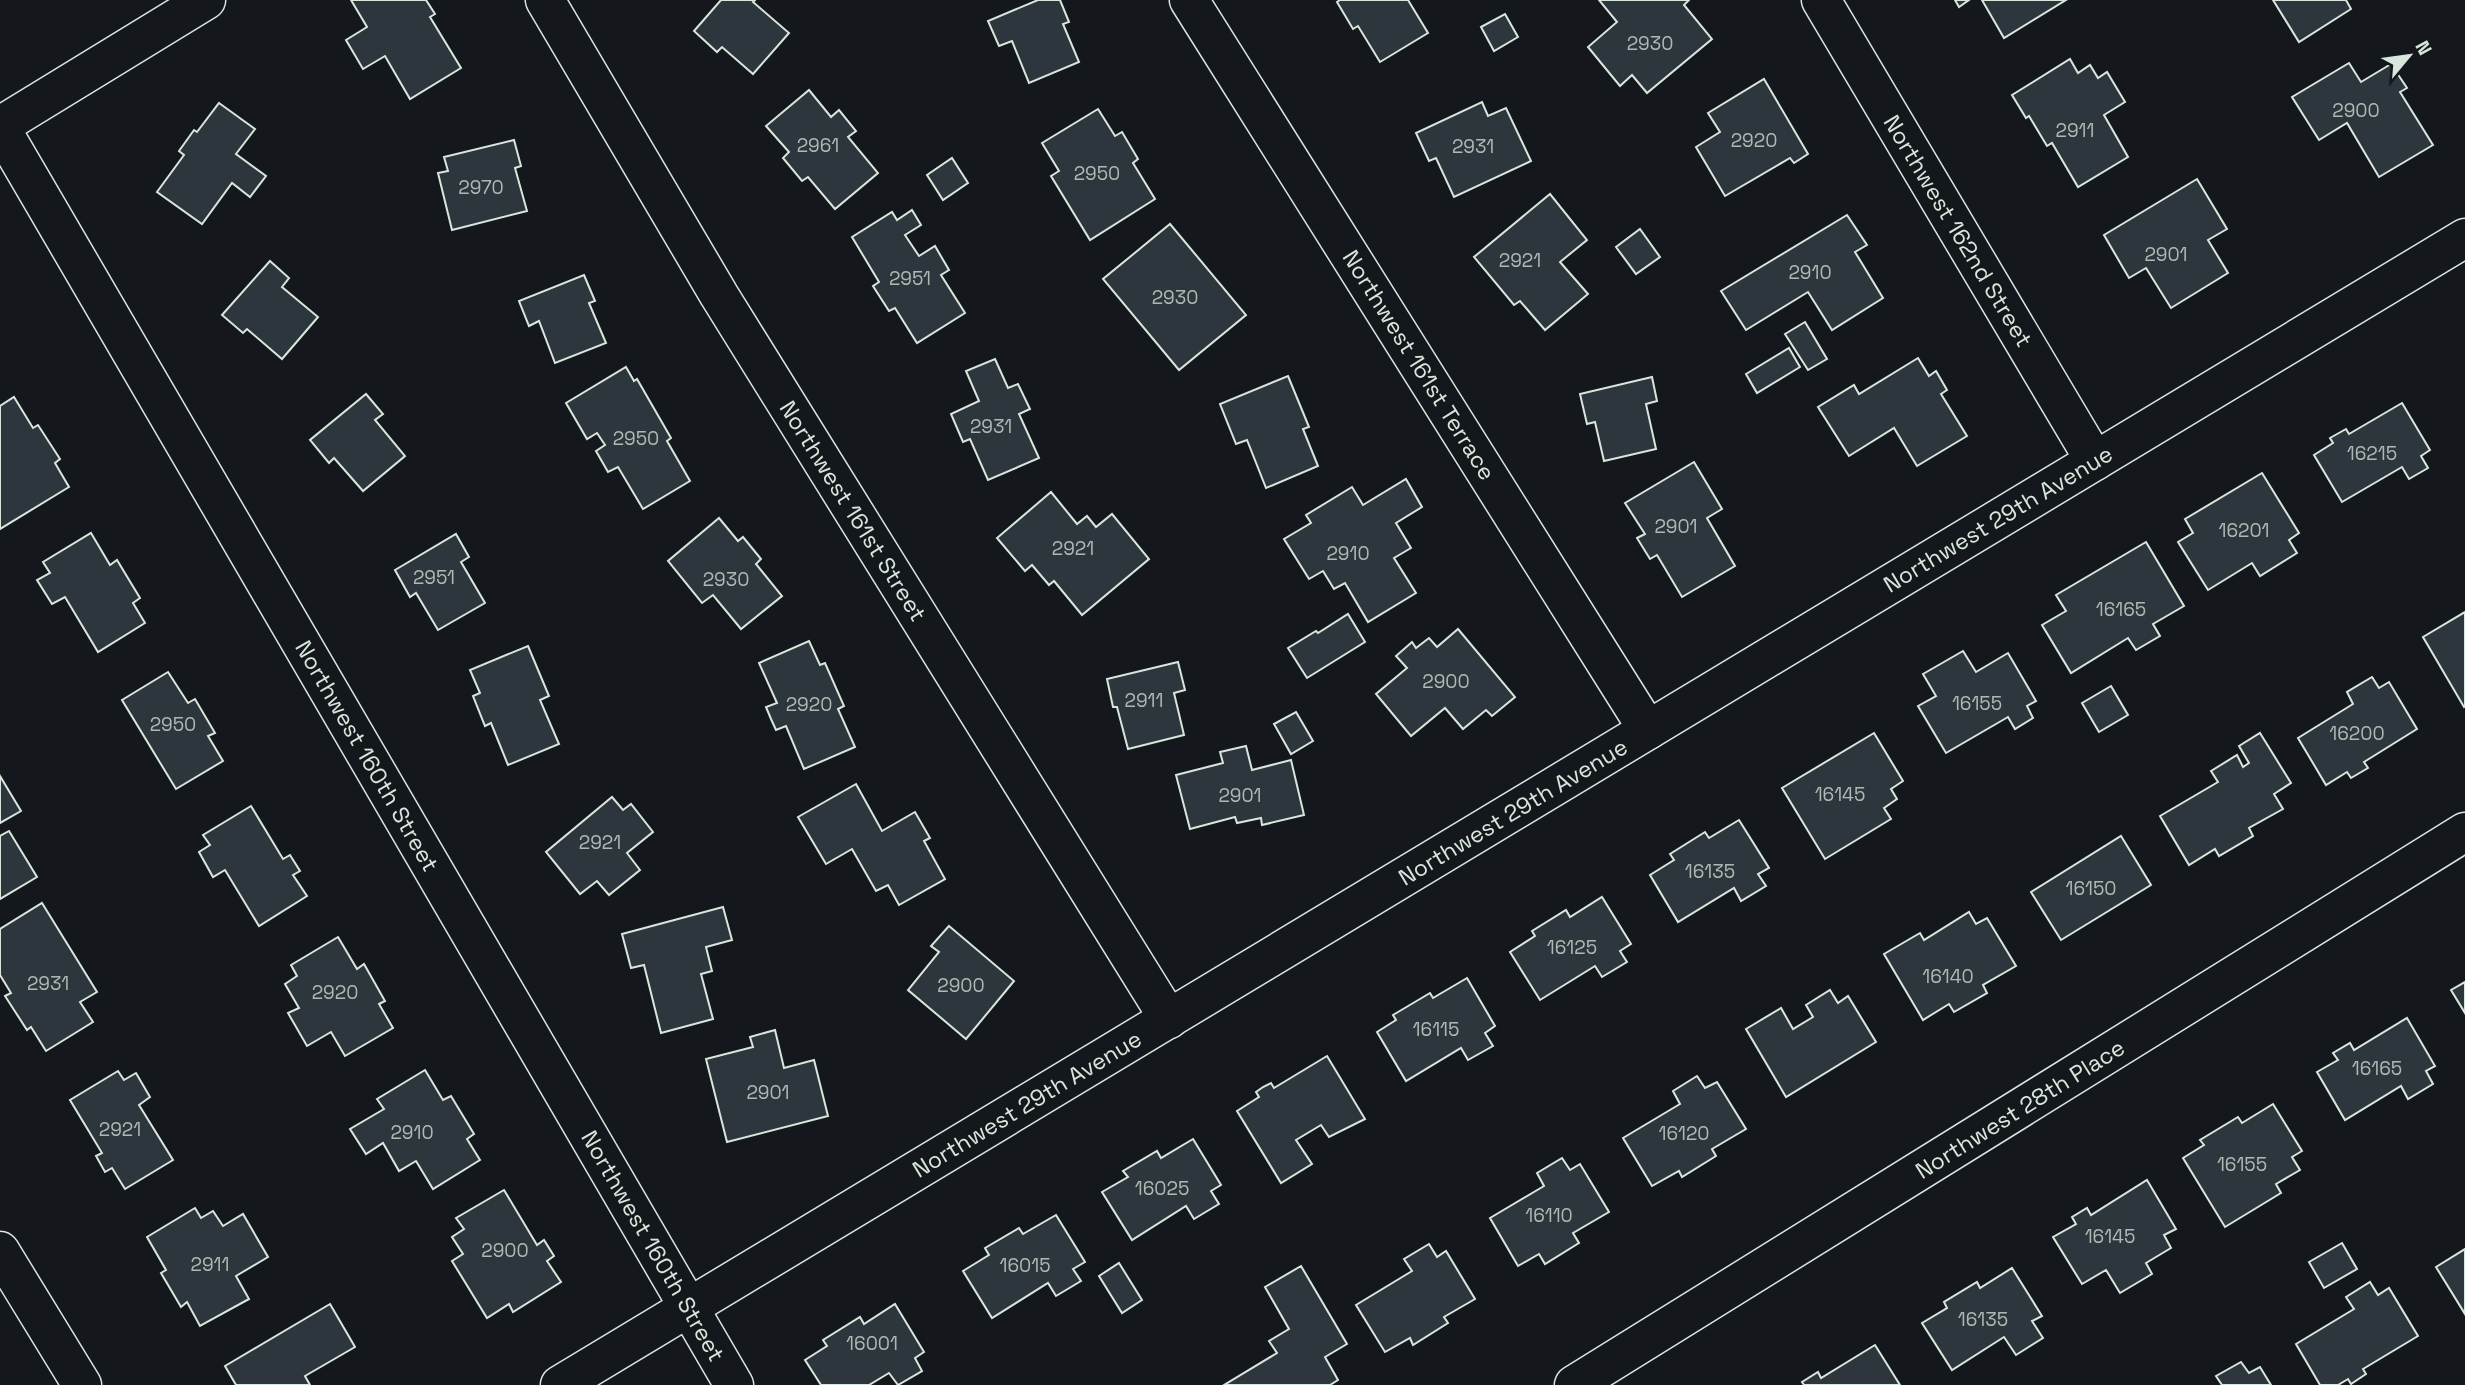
<svg xmlns="http://www.w3.org/2000/svg" width="2465" height="1385" font-family="'Space Grotesk',sans-serif">
<style>
.building{fill:#2c363c;stroke:#d8e6dc;stroke-width:2}
.lines{fill:none;stroke-linecap:round;stroke-linejoin:round}
.minor-casing{stroke:#d8e6dc;stroke-width:41}
.minor{stroke:#14181c;stroke-width:38}
.labels{text-anchor:middle;dominant-baseline:central;stroke-width:5;stroke-linejoin:round;paint-order:stroke}
.number-label{font-size:19px;fill:#adbab4}
.street-label{font-size:23px;fill:#d8e6dc;stroke:#14181c}
</style>
<rect width="100%" height="100%" fill="#14181c"/>
<!-- building -->
<g class="building">
<polygon points="351,0 426,0 435,14 430,17 461,68 410,99 385,56 363,69 346,40 367,27"/>
<polygon points="721,0 755,0 753,2 789,33 753,74 722,47 717,52 694,31"/>
<polygon points="1038,0 1060,0 1069,22 1063,24 1079,62 1029,83 1012,41 999,46 988,21"/>
<polygon points="1340,0 1408,0 1428,33 1380,62 1358,26 1353,29 1337,2"/>
<polygon points="1599,0 1689,0 1684,5 1712,39 1647,93 1632,75 1620,86 1588,47 1617,22"/>
<polygon points="1955,0 1969,0 1959,7"/>
<polygon points="1982,0 2066,0 2004,38"/>
<polygon points="2273,0 2346,0 2351,9 2299,42"/>
<polygon points="1505,14 1518,37 1494,51 1481,27"/>
<polygon points="2070,59 2078,73 2090,65 2098,78 2107,72 2125,102 2104,115 2128,157 2078,187 2052,143 2047,146 2029,116 2026,118 2012,95"/>
<polygon points="2349,63 2361,82 2391,64 2407,88 2400,92 2433,145 2379,177 2347,123 2319,140 2292,97"/>
<polygon points="1764,79 1808,154 1794,163 1790,158 1725,196 1696,147 1720,132 1708,113"/>
<polygon points="809,90 831,117 839,110 856,131 848,137 878,173 835,209 808,177 802,181 783,158 789,152 766,126"/>
<polygon points="1482,102 1488,116 1506,108 1531,161 1454,197 1436,158 1429,161 1416,133"/>
<polygon points="219,103 255,129 236,154 266,176 250,197 232,183 202,224 157,192 184,155 179,151 194,130 197,132"/>
<polygon points="1098,109 1115,136 1122,132 1138,159 1133,163 1155,199 1090,240 1051,176 1059,171 1042,143"/>
<polygon points="514,140 521,166 515,168 527,211 452,230 438,173 448,171 444,157"/>
<polygon points="952,158 968,183 943,200 927,175"/>
<polygon points="2197,179 2227,229 2208,240 2228,273 2171,308 2146,268 2129,278 2104,235"/>
<polygon points="1550,194 1587,240 1560,262 1588,294 1545,330 1520,301 1514,305 1474,257"/>
<polygon points="912,210 921,225 905,235 919,256 935,246 949,270 941,275 965,313 917,343 895,308 889,311 873,286 879,282 852,237 892,212 897,220"/>
<polygon points="1847,215 1867,245 1855,252 1883,298 1832,330 1808,292 1746,330 1721,291"/>
<polygon points="1170,224 1246,315 1179,370 1103,279"/>
<polygon points="1640,229 1660,257 1636,274 1616,247"/>
<polygon points="270,261 289,278 282,287 318,317 282,359 247,329 243,333 222,315"/>
<polygon points="584,275 595,301 589,303 606,343 555,363 539,321 529,326 519,301"/>
<polygon points="1805,322 1827,359 1808,370 1785,334"/>
<polygon points="1789,348 1800,367 1757,393 1746,374"/>
<polygon points="1918,358 1929,376 1936,371 1947,390 1941,394 1967,436 1917,466 1894,428 1849,456 1818,407 1854,385 1859,394"/>
<polygon points="995,359 1008,388 1018,384 1030,409 1019,414 1039,458 988,480 970,439 963,442 951,414 979,401 966,371"/>
<polygon points="626,367 634,381 637,379 671,438 667,441 690,481 643,509 618,467 608,472 596,451 605,445 597,433 587,439 566,403"/>
<polygon points="1288,376 1309,427 1303,429 1318,466 1266,488 1247,440 1236,444 1220,404"/>
<polygon points="1652,377 1657,401 1646,404 1656,449 1604,461 1595,422 1587,424 1580,394"/>
<polygon points="366,394 383,414 375,420 405,456 363,491 334,458 329,463 310,440"/>
<polygon points="14,397 33,428 38,425 60,459 55,463 69,487 0,529 0,406"/>
<polygon points="2402,403 2430,450 2421,456 2428,468 2409,479 2402,467 2342,502 2314,455 2333,443 2330,438 2346,429 2349,434"/>
<polygon points="1694,462 1722,509 1707,518 1735,566 1682,597 1657,555 1650,559 1637,538 1645,534 1625,503"/>
<polygon points="2262,473 2299,533 2289,540 2297,553 2260,576 2252,563 2208,590 2178,542 2193,533 2185,519"/>
<polygon points="1406,479 1422,507 1396,523 1411,548 1394,558 1416,593 1368,622 1345,583 1334,589 1323,571 1309,579 1284,539 1311,523 1306,515 1352,487 1363,505"/>
<polygon points="1051,492 1077,524 1087,516 1096,527 1112,514 1149,559 1082,615 1054,581 1049,585 1032,565 1025,571 997,538"/>
<polygon points="719,518 738,541 743,537 761,559 756,564 782,596 741,629 713,595 702,603 668,561"/>
<polygon points="91,533 110,565 117,560 140,598 133,603 145,623 98,652 65,597 52,604 37,580 50,573 43,562"/>
<polygon points="456,534 469,557 461,562 485,603 438,630 416,593 410,597 395,570"/>
<polygon points="2146,542 2184,606 2153,624 2160,636 2136,650 2128,638 2071,673 2042,625 2066,611 2056,595"/>
<polygon points="2465,612 2465,706 2464,707 2423,637"/>
<polygon points="1348,614 1365,642 1307,678 1288,648 1316,631 1318,633"/>
<polygon points="1458,629 1515,697 1492,716 1486,710 1463,729 1445,708 1411,736 1376,694 1407,668 1396,656 1412,642 1416,648 1429,638 1437,647"/>
<polygon points="809,641 820,665 825,663 844,706 838,709 855,747 804,769 786,726 776,730 771,719 766,707 777,703 759,663"/>
<polygon points="528,646 549,696 540,700 559,744 508,765 491,723 485,726 473,696 480,693 470,670"/>
<polygon points="1963,651 1976,672 2008,653 2036,701 2027,706 2033,718 2015,729 2008,717 1946,753 1918,706 1936,696 1923,674"/>
<polygon points="1178,662 1185,690 1174,693 1184,735 1128,749 1117,707 1113,707 1107,679"/>
<polygon points="168,672 188,703 195,699 215,733 208,736 223,761 176,789 122,700"/>
<polygon points="2372,677 2379,688 2389,682 2417,729 2364,762 2368,768 2351,778 2347,772 2326,785 2298,738 2353,704 2347,692"/>
<polygon points="2111,686 2128,715 2099,732 2082,703"/>
<polygon points="1296,712 1313,741 1291,754 1274,724"/>
<polygon points="1874,733 1903,781 1891,789 1897,799 1884,808 1891,819 1825,859 1782,788"/>
<polygon points="2260,733 2291,783 2274,794 2283,809 2249,828 2253,836 2219,856 2215,849 2189,865 2160,816 2218,782 2211,771 2237,755 2243,767 2249,763 2239,746"/>
<polygon points="1246,746 1252,770 1291,760 1304,815 1262,825 1261,818 1237,823 1235,817 1190,829 1176,775 1223,763 1220,752"/>
<polygon points="0,776 21,811 0,823"/>
<polygon points="856,784 882,831 915,812 930,838 924,841 945,879 899,905 888,885 876,891 852,849 826,864 798,817"/>
<polygon points="612,797 623,810 631,804 653,832 627,853 640,870 609,895 597,881 580,894 546,852"/>
<polygon points="251,806 283,859 290,855 300,871 293,875 307,896 259,926 225,870 213,877 199,852 210,845 203,835"/>
<polygon points="1739,820 1769,868 1758,874 1766,886 1741,901 1734,888 1678,922 1650,875 1674,860 1670,854 1705,832 1709,838"/>
<polygon points="9,831 37,877 0,899 0,836"/>
<polygon points="2121,836 2151,885 2061,940 2031,892"/>
<polygon points="1602,897 1631,944 1620,951 1627,962 1602,977 1595,966 1540,1000 1510,952 1535,936 1532,931 1566,910 1570,917"/>
<polygon points="42,903 97,992 80,1002 93,1022 46,1051 31,1027 27,1030 5,996 11,993 0,975 0,929"/>
<polygon points="723,907 732,940 706,947 712,971 701,974 713,1019 661,1033 644,965 631,968 622,934"/>
<polygon points="1969,912 1976,924 1987,918 2016,966 1983,985 1987,993 1954,1012 1949,1004 1923,1020 1884,954 1920,933 1924,940"/>
<polygon points="949,926 1014,981 966,1039 908,990 939,952 931,946"/>
<polygon points="338,937 357,969 364,964 385,1001 379,1004 393,1028 345,1056 331,1032 307,1046 288,1013 299,1008 285,984 297,976 291,965"/>
<polygon points="1467,978 1495,1026 1485,1033 1493,1046 1468,1060 1461,1048 1406,1081 1377,1032 1396,1020 1393,1015 1430,993 1433,998"/>
<polygon points="2465,982 2465,1013 2451,990"/>
<polygon points="1830,990 1838,1003 1848,996 1876,1042 1786,1097 1746,1029 1781,1008 1793,1029 1813,1017 1806,1005"/>
<polygon points="2407,1018 2435,1066 2426,1071 2433,1084 2408,1099 2401,1086 2345,1120 2317,1072 2338,1060 2333,1053 2350,1043 2354,1050"/>
<polygon points="775,1030 784,1068 814,1060 828,1116 727,1142 706,1059 753,1047 750,1037"/>
<polygon points="1327,1056 1365,1119 1329,1137 1321,1125 1296,1140 1312,1164 1281,1183 1237,1111 1259,1097 1256,1092 1263,1087 1271,1083 1274,1088"/>
<polygon points="425,1070 443,1100 451,1096 474,1134 467,1139 480,1160 433,1189 416,1161 399,1171 383,1143 366,1154 350,1129 384,1109 377,1099"/>
<polygon points="118,1071 124,1080 136,1073 150,1097 139,1105 173,1160 125,1189 112,1168 105,1172 96,1156 102,1153 70,1100"/>
<polygon points="1697,1076 1705,1088 1717,1082 1746,1129 1712,1149 1716,1156 1682,1177 1679,1171 1652,1186 1623,1138 1680,1104 1673,1091"/>
<polygon points="2273,1104 2302,1151 2292,1157 2300,1170 2276,1184 2281,1193 2225,1227 2183,1158 2204,1145 2200,1140 2238,1117 2242,1123"/>
<polygon points="1193,1139 1221,1185 1211,1191 1219,1204 1194,1219 1186,1206 1132,1240 1102,1192 1128,1177 1123,1171 1157,1151 1161,1158"/>
<polygon points="1562,1158 1570,1170 1580,1164 1609,1212 1573,1233 1579,1243 1545,1264 1539,1254 1518,1266 1490,1218 1544,1186 1537,1173"/>
<polygon points="2147,1180 2176,1229 2164,1235 2171,1248 2146,1263 2152,1274 2120,1293 2106,1270 2082,1284 2053,1237 2076,1224 2072,1217 2087,1208 2091,1215"/>
<polygon points="504,1190 537,1245 544,1240 554,1256 547,1261 561,1282 513,1312 509,1304 487,1318 452,1261 463,1254 452,1237 464,1229 456,1218"/>
<polygon points="195,1208 201,1218 213,1211 223,1226 243,1214 268,1257 236,1276 249,1299 200,1326 187,1302 181,1307 161,1273 166,1270 147,1237"/>
<polygon points="1056,1215 1085,1262 1073,1269 1081,1281 1056,1296 1048,1283 992,1318 963,1271 989,1255 985,1248 1019,1228 1023,1234"/>
<polygon points="2342,1243 2357,1269 2324,1288 2309,1262"/>
<polygon points="1429,1244 1437,1257 1446,1251 1475,1299 1444,1317 1448,1323 1413,1345 1410,1338 1385,1352 1356,1305 1412,1271 1404,1259"/>
<polygon points="2465,1249 2465,1314 2436,1267"/>
<polygon points="1119,1263 1142,1300 1122,1313 1099,1276"/>
<polygon points="1301,1266 1347,1344 1325,1357 1338,1380 1330,1385 1224,1385 1277,1353 1269,1341 1289,1329 1265,1287"/>
<polygon points="2012,1268 2042,1316 2032,1321 2043,1338 2016,1355 2004,1337 1952,1370 1922,1323 1947,1308 1944,1302 1977,1282 1980,1288"/>
<polygon points="2370,1282 2378,1295 2389,1288 2418,1336 2363,1369 2366,1374 2351,1384 2348,1379 2338,1385 2320,1385 2296,1344 2354,1309 2346,1297"/>
<polygon points="330,1304 355,1347 305,1376 310,1385 236,1385 225,1366"/>
<polygon points="895,1304 924,1352 915,1358 922,1371 898,1385 889,1373 869,1385 821,1385 805,1360 827,1346 823,1340 860,1317 864,1324"/>
<polygon points="1875,1345 1900,1385 1804,1385 1802,1382 1818,1372 1821,1378"/>
<polygon points="2241,1362 2249,1373 2260,1367 2271,1385 2222,1385 2216,1376"/>
</g>
<g class="lines">
<!-- minor casing -->
<g class="minor-casing">
<g id="minor">
<polyline points="545,0 719,295 1169,1019"/>
<polyline points="1189,0 1648,730"/>
<polyline points="1821,0 2095,461"/>
<polyline points="0,126 206,0"/>
<polyline points="0,127 734,1385"/>
<polyline points="0,1251 82,1385"/>
<polyline points="560,1385 2465,238"/>
<polyline points="1574,1385 2465,832"/>
</g>
</g>
<!-- minor -->
<use href="#minor" class="minor"/>
</g>
<g class="labels">
<!-- number labels -->
<g class="number-label">
<text x="1650" y="43">2930</text>
<text x="2356" y="110">2900</text>
<text x="2075" y="130">2911</text>
<text x="1754" y="140">2920</text>
<text x="818" y="145">2961</text>
<text x="1473" y="146">2931</text>
<text x="1097" y="173">2950</text>
<text x="481" y="187">2970</text>
<text x="2166" y="254">2901</text>
<text x="1520" y="260">2921</text>
<text x="1810" y="272">2910</text>
<text x="910" y="278">2951</text>
<text x="1175" y="297">2930</text>
<text x="991" y="426">2931</text>
<text x="636" y="438">2950</text>
<text x="2372" y="453">16215</text>
<text x="1676" y="526">2901</text>
<text x="2244" y="530">16201</text>
<text x="1073" y="548">2921</text>
<text x="1348" y="553">2910</text>
<text x="434" y="577">2951</text>
<text x="726" y="579">2930</text>
<text x="2121" y="609">16165</text>
<text x="1446" y="681">2900</text>
<text x="1144" y="700">2911</text>
<text x="1977" y="703">16155</text>
<text x="809" y="704">2920</text>
<text x="173" y="724">2950</text>
<text x="2357" y="733">16200</text>
<text x="1840" y="794">16145</text>
<text x="1240" y="795">2901</text>
<text x="600" y="842">2921</text>
<text x="1710" y="871">16135</text>
<text x="2091" y="888">16150</text>
<text x="1572" y="947">16125</text>
<text x="1948" y="976">16140</text>
<text x="48" y="983">2931</text>
<text x="961" y="985">2900</text>
<text x="335" y="992">2920</text>
<text x="1436" y="1029">16115</text>
<text x="2377" y="1068">16165</text>
<text x="768" y="1092">2901</text>
<text x="120" y="1129">2921</text>
<text x="412" y="1132">2910</text>
<text x="1684" y="1133">16120</text>
<text x="2242" y="1164">16155</text>
<text x="1162" y="1188">16025</text>
<text x="1549" y="1215">16110</text>
<text x="2110" y="1236">16145</text>
<text x="505" y="1250">2900</text>
<text x="210" y="1264">2911</text>
<text x="1025" y="1265">16015</text>
<text x="1983" y="1319">16135</text>
<text x="872" y="1343">16001</text>
</g>
<!-- street labels -->
<g class="street-label">
<text transform="translate(1958 231) rotate(59)">Northwest 162nd Street</text>
<text transform="translate(1419 365) rotate(58)">Northwest 161st Terrace</text>
<text transform="translate(853 511) rotate(58)">Northwest 161st Street</text>
<text transform="translate(1998 519) rotate(-31)">Northwest 29th Avenue</text>
<text transform="translate(367 756) rotate(60)">Northwest 160th Street</text>
<text transform="translate(1513 812) rotate(-31)">Northwest 29th Avenue</text>
<text transform="translate(1027 1104) rotate(-31)">Northwest 29th Avenue</text>
<text transform="translate(2020 1109) rotate(-32)">Northwest 28th Place</text>
<text transform="translate(653 1246) rotate(60)">Northwest 160th Street</text>
</g>
</g>
<!-- north arrow -->
<g transform="translate(2409 56) rotate(61)" stroke="#14181c" stroke-width="5" paint-order="stroke">
<path d="M0-5L12 26L0 18L-12 26Z" fill="#d8e6dc"/>
<text y="-10" font-size="19" font-weight="bold" text-anchor="middle" fill="#d8e6dc">N</text>
</g>
</svg>
